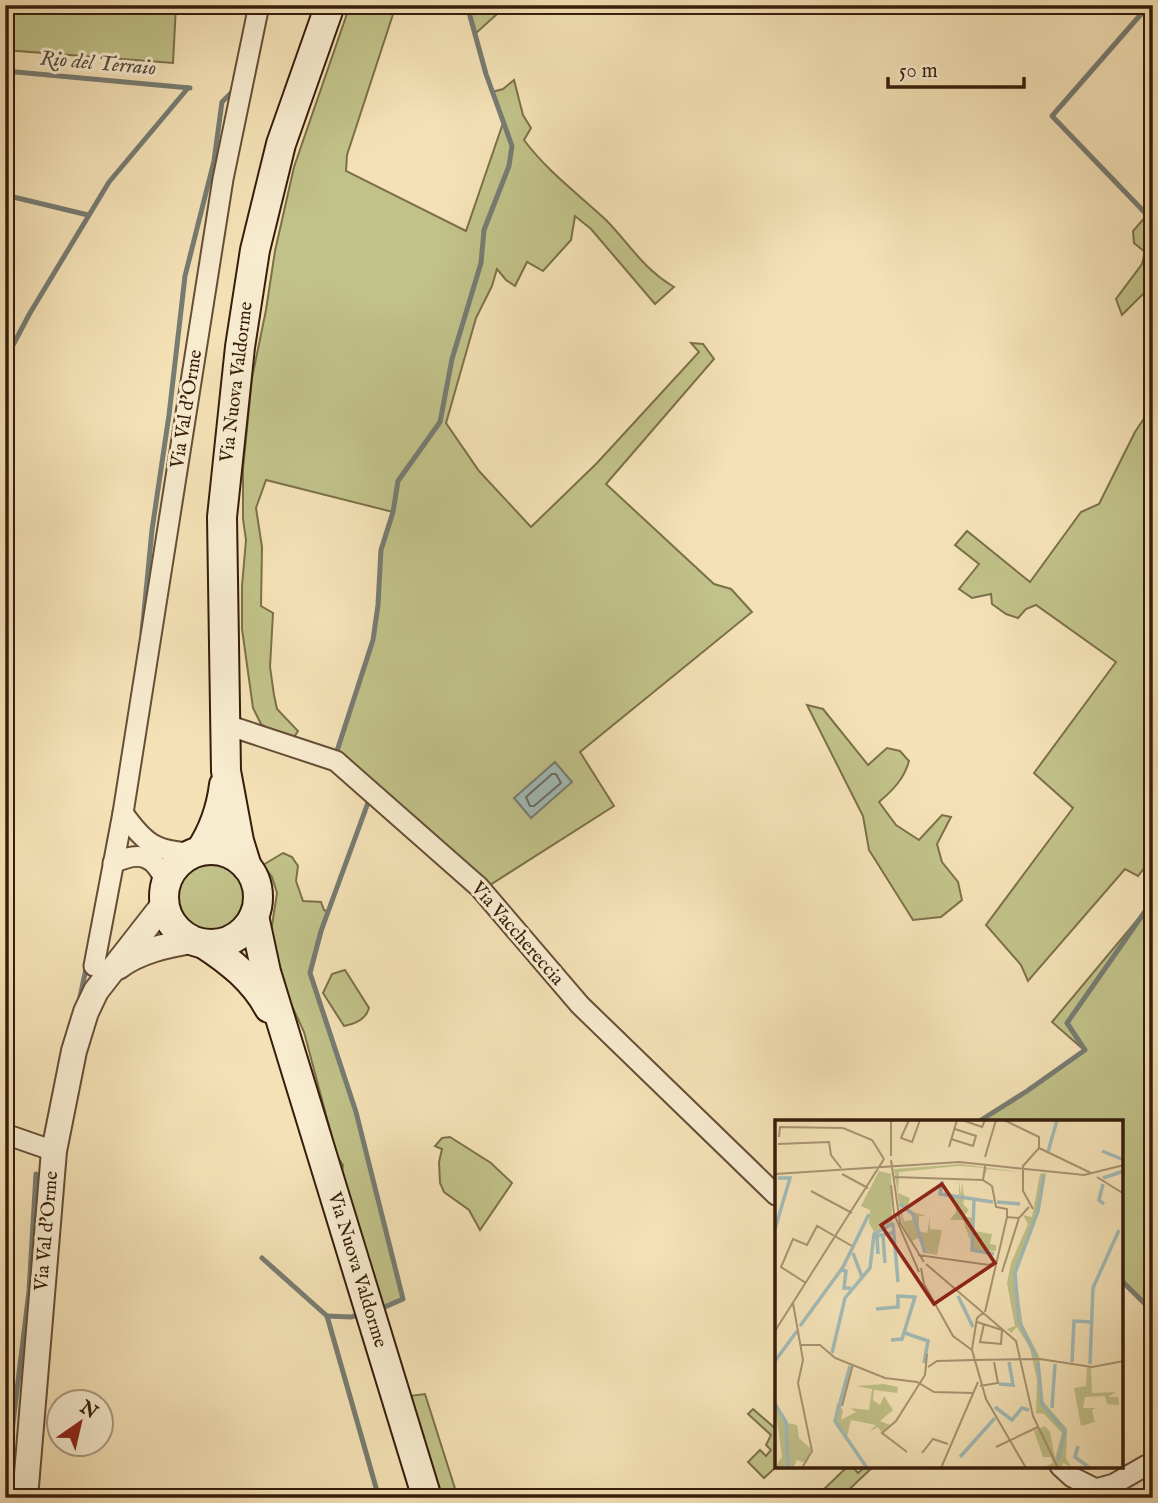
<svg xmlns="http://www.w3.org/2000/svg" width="1158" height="1503" font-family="'IM FELL English',serif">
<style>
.green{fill:#c1c289;stroke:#7c704a;stroke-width:2}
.water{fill:#a1bbb8;stroke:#777c73;stroke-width:2}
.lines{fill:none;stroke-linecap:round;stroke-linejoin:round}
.shore{stroke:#6c6c62;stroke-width:2}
.stream{stroke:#777c73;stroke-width:5}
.minor-casing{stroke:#664e36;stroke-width:23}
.tertiary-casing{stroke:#664e36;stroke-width:28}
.secondary-casing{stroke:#371d0b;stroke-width:32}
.minor{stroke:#f8ecd0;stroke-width:19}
.tertiary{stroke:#f8ecd0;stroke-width:24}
.secondary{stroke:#f8ecd0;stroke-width:28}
.labels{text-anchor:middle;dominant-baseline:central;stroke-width:6;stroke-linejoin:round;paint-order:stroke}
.street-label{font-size:19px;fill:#371d0b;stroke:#f8ecd0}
.water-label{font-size:21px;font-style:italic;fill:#574c3f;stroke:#f8ecd0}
.inset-river{fill:none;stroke:#a1bbb8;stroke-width:3.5}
.inset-road{fill:none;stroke:#a89372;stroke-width:2}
.view{fill:#8f2418;fill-opacity:0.15;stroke:#8f2418;stroke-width:3.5}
.inset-edge{fill:none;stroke:#371d0b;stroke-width:3.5}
</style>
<rect width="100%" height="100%" fill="#f4e2b6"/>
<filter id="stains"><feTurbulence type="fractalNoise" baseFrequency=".00286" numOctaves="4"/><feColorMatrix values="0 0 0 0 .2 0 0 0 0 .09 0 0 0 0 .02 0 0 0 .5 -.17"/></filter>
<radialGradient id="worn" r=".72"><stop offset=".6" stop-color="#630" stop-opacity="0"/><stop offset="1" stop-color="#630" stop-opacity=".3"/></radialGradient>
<!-- green -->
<g class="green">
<polygon points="5,5 176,5 173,63 5,50"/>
<path d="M 350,5 L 396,5 L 347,155 L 346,171 L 466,231 L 503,123 L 492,92 L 503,89 L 514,80 L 523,115 L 531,128 L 524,140 C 547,171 577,193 605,219 C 630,244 642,268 674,287 L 655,304 L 591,229 L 575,216 L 571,240 L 543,271 L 527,262 L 515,286 L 506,280 L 497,269 L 492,286 L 476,318 L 446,423 L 479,471 L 531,527 L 597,463 L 699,352 L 691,343 L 703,344 L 714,359 L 606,484 L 714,584 L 731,589 L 752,612 L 580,752 L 614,806 L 490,885 L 336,754 L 373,640 L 378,605 L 381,550 L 393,512 L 266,480 L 256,508 L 262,547 L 261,606 L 273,613 L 270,667 L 274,695 L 277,709 L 298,731 L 294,737 L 274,732 L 261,724 L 253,708 L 242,629 L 242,586 L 246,540 L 243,519 L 243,469 L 252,378 L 266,310 L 275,251 L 294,167 Z"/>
<polygon points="467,5 507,5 475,34"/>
<polygon points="1147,215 1153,221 1153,295 1147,290 1122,315 1116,299 1142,264 1145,252 1134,243 1133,231"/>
<polygon points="1153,405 1153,857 1138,876 1125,869 1028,981 1021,965 986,925 1073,808 1034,773 1116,662 1036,605 1026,609 1018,618 1006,614 992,604 991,594 972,598 959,589 979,564 955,545 967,531 1030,582 1081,512 1099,504 1135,432"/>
<path d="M 807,705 L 823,709 L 868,765 L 887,748 L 900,751 L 909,761 C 904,779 893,790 879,802 L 896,825 L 919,840 L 942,815 L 951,817 L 937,844 L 942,862 L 958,882 L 962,900 L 941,917 L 913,920 L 869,850 L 863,816 Z"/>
<polygon points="283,853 292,857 298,866 296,881 303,901 321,902 324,910 328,912 310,973 356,1112 403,1299 383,1308 342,1173 343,1165 337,1156 304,1032 280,980 270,938 277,893 272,877 263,865"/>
<circle cx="210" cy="897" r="36"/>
<polygon points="1153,901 1153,1312 1121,1280 1121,1122 978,1121 1027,1091 1084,1050 1052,1022"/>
<path d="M 345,970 L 369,1008 C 366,1019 355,1024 344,1026 L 323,993 L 332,974 Z"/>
<polygon points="450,1137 491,1163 512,1183 480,1230 469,1210 444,1192 440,1183 439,1162 442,1149 435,1146 442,1138"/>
<polygon points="425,1394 458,1498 439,1498 409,1396"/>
<polygon points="753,1409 776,1429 777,1466 764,1478 748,1462 760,1450 766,1456 771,1450 766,1445 771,1435 748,1414"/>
<polygon points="848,1466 852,1466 858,1473 866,1466 874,1466 840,1498 828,1498 822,1491"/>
</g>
<!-- water -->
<polygon class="water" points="555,762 572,782 531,818 514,798"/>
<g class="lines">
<!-- shore -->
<polygon class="shore" points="552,774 556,774 561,783 534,806 530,806 526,797"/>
<!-- stream -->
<g class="stream">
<polyline points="1149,5 1052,116 1153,221"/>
<polyline points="5,71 190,88"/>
<polyline points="5,195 88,215"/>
<polyline points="5,360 30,313 109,182 188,88"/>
<polyline points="142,633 152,530 169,415 185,276 214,161 222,102 236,88"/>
<polyline points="336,754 373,640 378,605 381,550 393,512 398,481 440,422 452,359 481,263 484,230 509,166 512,146 486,74 467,5"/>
<polyline points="369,800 321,931 310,973 356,1112 403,1299 378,1310"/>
<polyline points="79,1002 87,964"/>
<polyline points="978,1122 1027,1091 1085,1050 1067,1023 1153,900"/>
<polyline points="262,1258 327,1316 379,1498"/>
<polyline points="1121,1280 1153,1312"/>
<polyline points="327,1316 351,1317 362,1314"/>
<polyline points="5,1489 29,1291 36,1174"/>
</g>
<!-- minor casing -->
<g class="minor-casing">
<g id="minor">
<polyline points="224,724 336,761 479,887 580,1005 776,1195"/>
<path d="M 123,813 C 145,844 156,852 193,853"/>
<path d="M 113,863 C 140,851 153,854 166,882"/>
<polyline points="94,966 123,813 223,179 259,5"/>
<polyline points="5,1134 54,1151"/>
<polyline points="1060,1466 1072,1477 1096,1489 1114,1484 1147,1465 1153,1466"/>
</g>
</g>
<!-- tertiary casing -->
<g class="tertiary-casing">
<g id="tertiary">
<path d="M 118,967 C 139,951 167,945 193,941"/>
<polyline points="25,1498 54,1151 74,1051 86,1012 96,991 164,904"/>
</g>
</g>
<!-- secondary casing -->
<g class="secondary-casing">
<g id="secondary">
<circle cx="211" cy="897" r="47"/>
<path d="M 200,851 C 214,830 221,809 224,785"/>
<polyline points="247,867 239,841 226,771 222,517 240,347 255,250 281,144 330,5"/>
<polyline points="254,916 266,972 427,1498"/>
<path d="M 204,944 C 230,961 254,980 269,1008"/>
</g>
</g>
<!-- minor -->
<use href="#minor" class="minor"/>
<!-- tertiary -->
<use href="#tertiary" class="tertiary"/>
<!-- secondary -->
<use href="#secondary" class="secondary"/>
</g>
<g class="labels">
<!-- street labels -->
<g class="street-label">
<text transform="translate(237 382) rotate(-83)">Via Nuova Valdorme</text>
<text transform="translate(187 409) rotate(-81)">Via Val d'Orme</text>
<text transform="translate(517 934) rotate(49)">Via Vacchereccia</text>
<text transform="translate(47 1231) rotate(-85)">Via Val d'Orme</text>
<text transform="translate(357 1270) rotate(73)">Via Nuova Valdorme</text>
</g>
<!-- water labels -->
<g class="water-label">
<text transform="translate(98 64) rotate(5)">Rio del Terraio</text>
</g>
</g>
<!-- overview -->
<g transform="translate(775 1120)">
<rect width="348" height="348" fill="#f4e2b6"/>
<path d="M 186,44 L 244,52 L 212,49 L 210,55 L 210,48 L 184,46 L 124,52 L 123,73 L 135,78 L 132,90 L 125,85 L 129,101 L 138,100 L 135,91 L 151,96 L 144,96 L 144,111 L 152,113 L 155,98 L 155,109 L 167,110 L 162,135 L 150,133 L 144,118 L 137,121 L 127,103 L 119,49 ZM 104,51 L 116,54 L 117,102 L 99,112 L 94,103 L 95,90 L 86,86 ZM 271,53 L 264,93 L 244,137 L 241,158 L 248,205 L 264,236 L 268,281 L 292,309 L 291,338 L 297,348 L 288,343 L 287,348 L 269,347 L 278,343 L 276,337 L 268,337 L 259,311 L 270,306 L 275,312 L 280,338 L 287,313 L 269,294 L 261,293 L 262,260 L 255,228 L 242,207 L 236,213 L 232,209 L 240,206 L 232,163 L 236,143 L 253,104 L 248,95 L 257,97 L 265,54 ZM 184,61 L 186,76 L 187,62 L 189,77 L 191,68 L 188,84 L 194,90 L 189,96 L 197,98 L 195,120 L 188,100 L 175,100 L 181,92 L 181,81 L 174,76 L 184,78 ZM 198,111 L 217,114 L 215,124 L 221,125 L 221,131 L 197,130 ZM 312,247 L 316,247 L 317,273 L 341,272 L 333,277 L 343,277 L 344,285 L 332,284 L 330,276 L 310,277 L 308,288 L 321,288 L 317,290 L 320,302 L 306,306 L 299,268 L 311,266 ZM 109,264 L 123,267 L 122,273 L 99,270 L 98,280 L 105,285 L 109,276 L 118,290 L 105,301 L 115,305 L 106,312 L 103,307 L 94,312 L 101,305 L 76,300 L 71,321 L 59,302 L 62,283 L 68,290 L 66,300 L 81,292 L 75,288 L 94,290 L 97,269 L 81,266 ZM 0,284 L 13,303 L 22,305 L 24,318 L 36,329 L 31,343 L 22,340 L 18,348 L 0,347 L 7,337 Z" fill="#c1c289"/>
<path class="inset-river" d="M 327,31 L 349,40M 273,32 L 282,0M 328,58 L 349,51M 167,61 L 165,74 L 218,82M 328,64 L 324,80 L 329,84M 199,80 L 197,130 L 219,134M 222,82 L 245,84M 125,84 L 138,94 L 150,133M 118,104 L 123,162M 0,109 L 15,58 L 3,58M 108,116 L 110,143M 78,133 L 87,157M 103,134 L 102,116 L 117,113M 67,150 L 71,151 L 69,168 L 76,168M 183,176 L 198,207M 101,189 L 123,187 L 123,176 L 140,177 L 127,219 L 116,220M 25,206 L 68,147 L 94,94M 130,213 L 153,221 L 149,243M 57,233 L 70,178 L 95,148 L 99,114 L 119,103M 261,237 L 244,201 L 240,153 L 263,91 L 269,55M 0,241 L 22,211M 263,242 L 267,284 L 290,311 L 283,341M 297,242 L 299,201 L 316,202M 315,244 L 318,168 L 344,110M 75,246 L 60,301 L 92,348M 224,264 L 238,265 L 234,242M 0,284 L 11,302 L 13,348M 220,287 L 237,300 L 247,288 L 254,290M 277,288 L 280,244M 303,326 L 300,337 L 315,348M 185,337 L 220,298"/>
<path class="inset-road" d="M 116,0 L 116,36M 134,0 L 126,18 L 137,22 L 145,0M 187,0 L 207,7 L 210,0M 229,0 L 264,17 L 264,28 L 248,46 L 248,71 L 258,89M 4,17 L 5,7 L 68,8 L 97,20 L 109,39M 176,19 L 198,26 L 201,16 L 180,9M 3,24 L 54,22 L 56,35 L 66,48M 174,27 L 182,0M 264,28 L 316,53M 210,37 L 221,0M 116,40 L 125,103 L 149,142M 210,46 L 208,60 L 217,66 L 221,87 L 232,89 L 232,97M 0,54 L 184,42 L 309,55 L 349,45M 67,54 L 93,68M 119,57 L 208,60M 322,57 L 349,74M 116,65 L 119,94 L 144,152M 36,71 L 77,93M 143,135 L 214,145 L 222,141M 151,144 L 241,221 L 258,296 L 283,348M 146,148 L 149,164 L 178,216 L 197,230 L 211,279 L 251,348M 227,152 L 244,98M 31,163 L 6,147 L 18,119 L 32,125 L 42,106 L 77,126M 18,183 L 28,240 L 23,263 L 37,331 L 27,348M 210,192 L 232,97 L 244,98 L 254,87M 202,202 L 227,210 L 226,224 L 205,222 L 209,204M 0,211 L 109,39M 26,225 L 45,225 L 60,238 L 110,258 L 142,262 L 159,272 L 198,273M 197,229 L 202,198 L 208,193M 153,247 L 162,241 L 198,240 L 265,239 L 317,247 L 349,241M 205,266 L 223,263 L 219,242M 67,286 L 78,244M 221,327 L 263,307M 132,332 L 107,313 L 121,301 L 150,255 L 152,234M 147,333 L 158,319 L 173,324M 166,348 L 203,262"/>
<path class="view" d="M 167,64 L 220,143 L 159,184 L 106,105 Z"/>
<rect width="348" height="348" class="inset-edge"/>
</g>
<!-- margin -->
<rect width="1158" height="1503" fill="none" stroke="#f4e2b6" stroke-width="28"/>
<rect x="7" y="7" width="1144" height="1489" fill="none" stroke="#371d0b" stroke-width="3.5"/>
<rect x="14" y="14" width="1130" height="1475" fill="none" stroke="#371d0b" stroke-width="2"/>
<!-- north arrow -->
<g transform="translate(80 1423) rotate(34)"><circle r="33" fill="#f8ecd0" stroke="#ab9981" stroke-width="2"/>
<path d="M0-5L12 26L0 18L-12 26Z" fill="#8f2418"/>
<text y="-10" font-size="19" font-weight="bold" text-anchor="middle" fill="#371d0b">N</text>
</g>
<!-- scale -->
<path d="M888 77v10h136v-10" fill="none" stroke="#371d0b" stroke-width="3.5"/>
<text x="899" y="77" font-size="21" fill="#371d0b" stroke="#f8ecd0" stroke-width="5" paint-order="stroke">50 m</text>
<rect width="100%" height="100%" filter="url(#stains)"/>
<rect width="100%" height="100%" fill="url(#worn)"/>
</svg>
